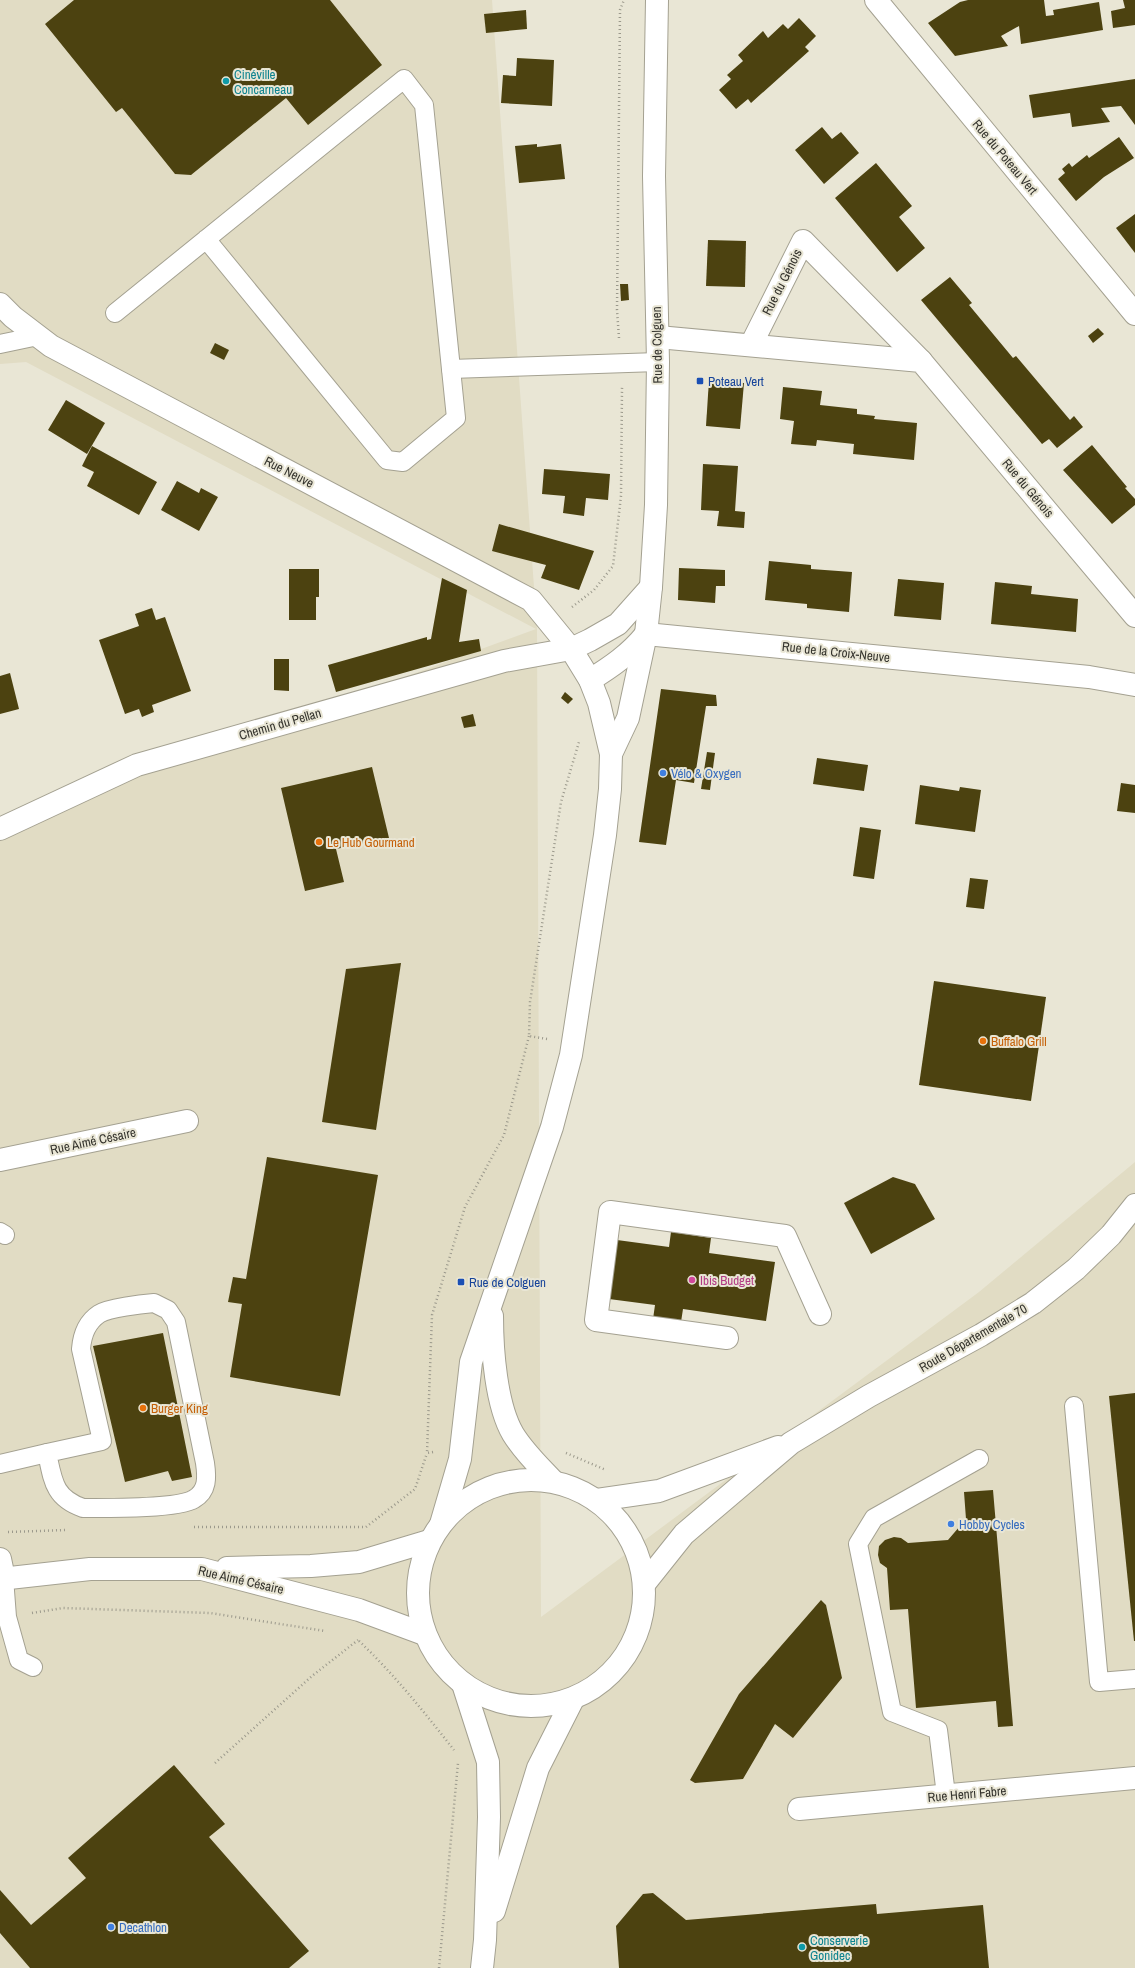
<svg xmlns="http://www.w3.org/2000/svg" width="1135" height="1968" font-family="'Archivo Narrow',sans-serif">
<style>
.built{fill:#e1dcc4}
.building{fill:#4c4210}
.lines{fill:none;stroke-linecap:round;stroke-linejoin:round}
.lane-casing{stroke:#a4a191;stroke-width:20}
.street-casing{stroke:#a4a191;stroke-width:24}
.primary-casing{stroke:#a4a191;stroke-width:24}
.path{stroke:#9b998c;stroke-width:2.5;stroke-dasharray:1 3;stroke-linecap:butt}
.lane{stroke:#fff;stroke-width:18}
.street{stroke:#fff;stroke-width:22}
.primary{stroke:#fff;stroke-width:22}
.culture-dot{fill:#0f9aa8;stroke:#e9e6d5;stroke-width:1.5}
.transit-dot{fill:#1a4fb4;stroke:#e9e6d5;stroke-width:1.5}
.shop-dot{fill:#3f7fe0;stroke:#e9e6d5;stroke-width:1.5}
.food-dot{fill:#e8710a;stroke:#e9e6d5;stroke-width:1.5}
.hotel-dot{fill:#d1479c;stroke:#e9e6d5;stroke-width:1.5}
.labels{text-anchor:middle;dominant-baseline:central;stroke-width:4;stroke-linejoin:round;paint-order:stroke}
.culture-label{font-size:13px;fill:#0d838f;stroke:#e9e6d5;text-anchor:start}
.street-label{font-size:13px;fill:#33322c;stroke:#e9e6d5}
.transit-label{font-size:13px;fill:#164399;stroke:#e9e6d5;text-anchor:start}
.shop-label{font-size:13px;fill:#366cbe;stroke:#e9e6d5;text-anchor:start}
.food-label{font-size:13px;fill:#c56008;stroke:#e9e6d5;text-anchor:start}
.hotel-label{font-size:13px;fill:#b23c85;stroke:#e9e6d5;text-anchor:start}
</style>
<rect width="100%" height="100%" fill="#e9e6d5"/>
<!-- built -->
<polygon class="built" points="0,0 492,0 537,629 541,1617 979,1292 1135,1162 1135,1968 0,1968 0,825 536,629 26,362 0,364"/>
<!-- building -->
<g class="building">
<polygon points="74,0 330,0 382,65 308,125 286,98 191,175 175,174 122,108 116,112 45,24"/>
<polygon points="968,0 1044,0 1046,16 1054,15 1053,10 1099,2 1103,30 1021,44 1019,26 1001,36 1008,46 955,56 928,23 960,2"/>
<polygon points="1123,0 1135,0 1135,25 1113,28 1111,11 1125,8"/>
<polygon points="526,10 527,29 486,33 484,14"/>
<polygon points="799,18 816,36 805,47 809,51 751,103 748,99 736,109 719,90 731,79 727,75 743,61 738,55 763,31 768,38 783,24 788,29"/>
<polygon points="517,58 554,60 552,106 501,103 503,75 516,76"/>
<polygon points="1135,79 1135,125 1121,106 1101,108 1110,122 1072,127 1070,113 1033,118 1029,95"/>
<polygon points="822,127 832,139 841,132 859,153 824,184 795,150"/>
<polygon points="1119,137 1134,158 1104,177 1076,201 1058,179 1065,173 1062,169 1069,163 1072,167 1087,155 1089,158"/>
<polygon points="537,144 537,147 561,144 565,179 519,183 515,146"/>
<polygon points="876,163 912,206 899,217 925,248 897,272 835,198"/>
<polygon points="1135,214 1135,253 1116,228"/>
<polygon points="708,240 746,241 745,287 706,286"/>
<polygon points="950,277 972,303 969,305 1013,358 1016,356 1070,420 1074,416 1083,427 1057,448 1049,439 1042,444 921,300"/>
<polygon points="620,284 628,284 629,300 621,301"/>
<polygon points="1098,328 1104,334 1093,343 1088,336"/>
<polygon points="215,343 229,350 224,360 210,353"/>
<polygon points="709,380 744,383 740,429 706,426"/>
<polygon points="783,387 822,391 820,405 857,409 857,414 875,416 874,419 917,423 914,460 853,454 854,444 817,440 816,446 791,444 794,421 780,419"/>
<polygon points="66,400 105,423 87,454 48,430"/>
<polygon points="1092,445 1127,487 1125,488 1135,499 1135,505 1112,524 1063,470"/>
<polygon points="92,446 157,482 139,515 87,486 94,472 82,466"/>
<polygon points="703,464 738,466 735,511 745,512 744,528 717,526 719,511 701,510"/>
<polygon points="544,469 610,474 608,500 586,498 584,516 563,513 565,496 542,494"/>
<polygon points="177,481 199,493 201,488 218,497 199,531 161,510"/>
<polygon points="499,524 594,551 579,590 541,578 546,565 492,551"/>
<polygon points="769,561 811,565 811,569 852,572 849,612 807,608 807,604 765,600"/>
<polygon points="679,568 725,570 725,586 716,586 715,603 678,600"/>
<polygon points="289,569 319,569 319,597 316,597 316,620 289,620"/>
<polygon points="442,578 467,590 459,642 479,639 481,651 336,692 328,665 427,637 427,640 431,639"/>
<polygon points="898,579 944,583 941,620 894,616"/>
<polygon points="995,582 1032,586 1031,594 1078,599 1076,632 991,624"/>
<polygon points="152,608 156,620 165,617 191,691 152,705 154,712 142,717 139,709 125,714 99,640 139,626 135,614"/>
<polygon points="274,659 289,659 289,691 274,690"/>
<polygon points="10,673 19,709 0,714 0,676"/>
<polygon points="661,689 716,695 717,706 706,706 694,783 676,780 666,845 639,842"/>
<polygon points="565,692 573,699 568,704 561,698"/>
<polygon points="473,714 476,726 464,728 461,717"/>
<polygon points="707,752 715,753 710,790 701,789"/>
<polygon points="817,758 868,765 864,791 813,784"/>
<polygon points="372,767 389,838 336,849 344,882 305,891 281,788"/>
<polygon points="1121,783 1135,785 1135,813 1117,811"/>
<polygon points="920,785 959,791 960,787 981,790 975,832 915,824"/>
<polygon points="860,827 881,830 874,879 853,876"/>
<polygon points="970,878 988,880 984,909 966,907"/>
<polygon points="401,963 376,1130 322,1122 346,969"/>
<polygon points="934,981 1046,997 1031,1101 919,1085"/>
<polygon points="267,1157 378,1175 340,1396 230,1377 242,1304 228,1302 233,1277 246,1279"/>
<polygon points="893,1177 915,1184 935,1219 871,1254 844,1203"/>
<polygon points="671,1232 711,1238 709,1253 775,1262 766,1321 683,1309 681,1322 653,1319 655,1305 609,1299 617,1240 669,1247"/>
<polygon points="163,1333 192,1477 172,1481 168,1471 125,1482 93,1346"/>
<polygon points="1135,1393 1135,1641 1134,1641 1109,1396"/>
<polygon points="993,1490 1013,1726 998,1727 996,1701 916,1708 908,1609 890,1610 887,1568 880,1563 878,1555 879,1546 885,1540 894,1537 901,1538 908,1543 948,1540 966,1519 964,1492"/>
<polygon points="821,1600 826,1605 842,1678 793,1738 775,1724 743,1779 695,1783 690,1780 739,1694"/>
<polygon points="174,1765 225,1824 209,1837 309,1951 289,1968 30,1968 0,1933 0,1890 31,1925 86,1878 68,1858"/>
<polygon points="653,1893 686,1920 876,1904 877,1914 983,1905 989,1968 619,1968 616,1926 643,1894"/>
</g>
<g class="lines">
<!-- lane casing -->
<g class="lane-casing">
<g id="lane">
<polyline points="115,313 404,79 424,105 456,418 403,462 387,460 206,239"/>
<polyline points="0,344 38,336"/>
<polyline points="451,369 658,362"/>
<polyline points="0,1232 5,1235"/>
<path d="M 154,1303 L 168,1310 L 176,1322 L 205,1463 C 207,1477 208,1491 194,1499 C 178,1509 106,1508 83,1508 C 54,1498 53,1481 47,1453 L 102,1441 L 81,1349 C 82,1336 87,1322 99,1314 C 108,1308 142,1304 154,1303 Z"/>
<polyline points="1074,1406 1099,1682 1135,1679"/>
<polyline points="0,1464 47,1453"/>
<polyline points="4,1578 7,1617 19,1660 33,1667"/>
<polyline points="946,1795 938,1730 892,1712 858,1544 874,1518 979,1459"/>
</g>
</g>
<!-- street casing -->
<g class="street-casing">
<g id="street">
<polyline points="876,0 1135,314"/>
<polyline points="0,304 13,317 51,346 531,600 571,649 590,680 599,703 611,754 610,789 605,835 571,1055 552,1127 471,1362 460,1459 441,1524"/>
<polyline points="658,337 921,361 1135,616"/>
<polyline points="751,345 803,241 921,361"/>
<polyline points="646,634 1089,677 1135,685"/>
<path d="M 590,680 C 611,667 630,654 646,634"/>
<polyline points="611,754 628,718 646,634 651,587 656,505 658,362 654,176 657,0"/>
<polyline points="0,829 137,765 504,661 571,649 590,640 618,624 651,587"/>
<polyline points="0,1160 187,1121"/>
<path d="M 492,1316 C 492,1350 496,1405 513,1434 C 524,1452 539,1466 553,1481"/>
<polyline points="727,1338 596,1320 610,1212 785,1236 820,1314"/>
<polyline points="0,1559 4,1578"/>
<polyline points="227,1568 311,1566 359,1562 429,1541"/>
<polyline points="0,1579 90,1569 202,1569 359,1610 424,1634"/>
<polyline points="799,1809 1135,1778"/>
</g>
</g>
<!-- primary casing -->
<g class="primary-casing">
<g id="primary">
<circle cx="531" cy="1593" r="113"/>
<polyline points="597,1500 659,1491 778,1447"/>
<polyline points="645,1583 684,1534 791,1443 869,1396 981,1335 1033,1303 1076,1269 1111,1235 1135,1205"/>
<polyline points="463,1684 488,1762 489,1817 485,1940 482,1968"/>
<polyline points="494,1911 538,1768 573,1699"/>
</g>
</g>
<!-- path -->
<g class="path">
<polyline points="619,338 617,310 620,10 624,0"/>
<polyline points="572,607 594,590 613,566 621,496 622,387"/>
<polyline points="547,1039 529,1036 530,1002 561,802 579,742"/>
<polyline points="433,1452 427,1453 432,1315 465,1207 504,1135 529,1036"/>
<polyline points="566,1453 606,1470"/>
<polyline points="194,1527 366,1527 415,1489 427,1453"/>
<polyline points="8,1532 67,1530"/>
<polyline points="32,1613 63,1608 210,1613 325,1631"/>
<path d="M 359,1641 C 394,1674 424,1712 454,1750"/>
<polyline points="215,1763 312,1676 358,1640"/>
<polyline points="439,1968 458,1763"/>
</g>
<!-- lane -->
<use href="#lane" class="lane"/>
<!-- street -->
<use href="#street" class="street"/>
<!-- primary -->
<use href="#primary" class="primary"/>
</g>
<!-- markers -->
<g class="culture-dot">
<circle cx="226" cy="81" r="4"/>
<circle cx="802" cy="1947" r="4"/>
</g>
<g class="transit-dot">
<rect x="696" y="377" width="8" height="8" rx="2"/>
<rect x="457" y="1278" width="8" height="8" rx="2"/>
</g>
<g class="shop-dot">
<circle cx="663" cy="773" r="4"/>
<circle cx="951" cy="1524" r="4"/>
<circle cx="111" cy="1927" r="4"/>
</g>
<g class="food-dot">
<circle cx="319" cy="842" r="4"/>
<circle cx="983" cy="1041" r="4"/>
<circle cx="143" cy="1408" r="4"/>
</g>
<circle class="hotel-dot" cx="692" cy="1280" r="4"/>
<g class="labels">
<!-- culture labels -->
<g class="culture-label">
<text x="234" y="74">Cinéville<tspan x="234" dy="15">Concarneau</tspan></text>
<text x="810" y="1940">Conserverie<tspan x="810" dy="15">Gonidec</tspan></text>
</g>
<!-- street labels -->
<g class="street-label">
<text transform="translate(1005 157) rotate(50)">Rue du Poteau Vert</text>
<text transform="translate(782 282) rotate(-63)">Rue du Génois</text>
<text transform="translate(657 345) rotate(-91)">Rue de Colguen</text>
<text transform="translate(289 472) rotate(27)">Rue Neuve</text>
<text transform="translate(1028 488) rotate(50)">Rue du Génois</text>
<text transform="translate(836 652) rotate(6)">Rue de la Croix-Neuve</text>
<text transform="translate(280 724) rotate(-16)">Chemin du Pellan</text>
<text transform="translate(93 1141) rotate(-12)">Rue Aimé Césaire</text>
<text transform="translate(973 1338) rotate(-30)">Route Départementale 70</text>
<text transform="translate(241 1580) rotate(13)">Rue Aimé Césaire</text>
<text transform="translate(967 1794) rotate(-5)">Rue Henri Fabre</text>
</g>
<!-- transit labels -->
<g class="transit-label">
<text x="708" y="381">Poteau Vert</text>
<text x="469" y="1282">Rue de Colguen</text>
</g>
<!-- shop labels -->
<g class="shop-label">
<text x="671" y="773">Vélo &amp; Oxygen</text>
<text x="959" y="1524">Hobby Cycles</text>
<text x="119" y="1927">Decathlon</text>
</g>
<!-- food labels -->
<g class="food-label">
<text x="327" y="842">Le Hub Gourmand</text>
<text x="991" y="1041">Buffalo Grill</text>
<text x="151" y="1408">Burger King</text>
</g>
<!-- hotel labels -->
<g class="hotel-label">
<text x="700" y="1280">Ibis Budget</text>
</g>
</g>
</svg>
